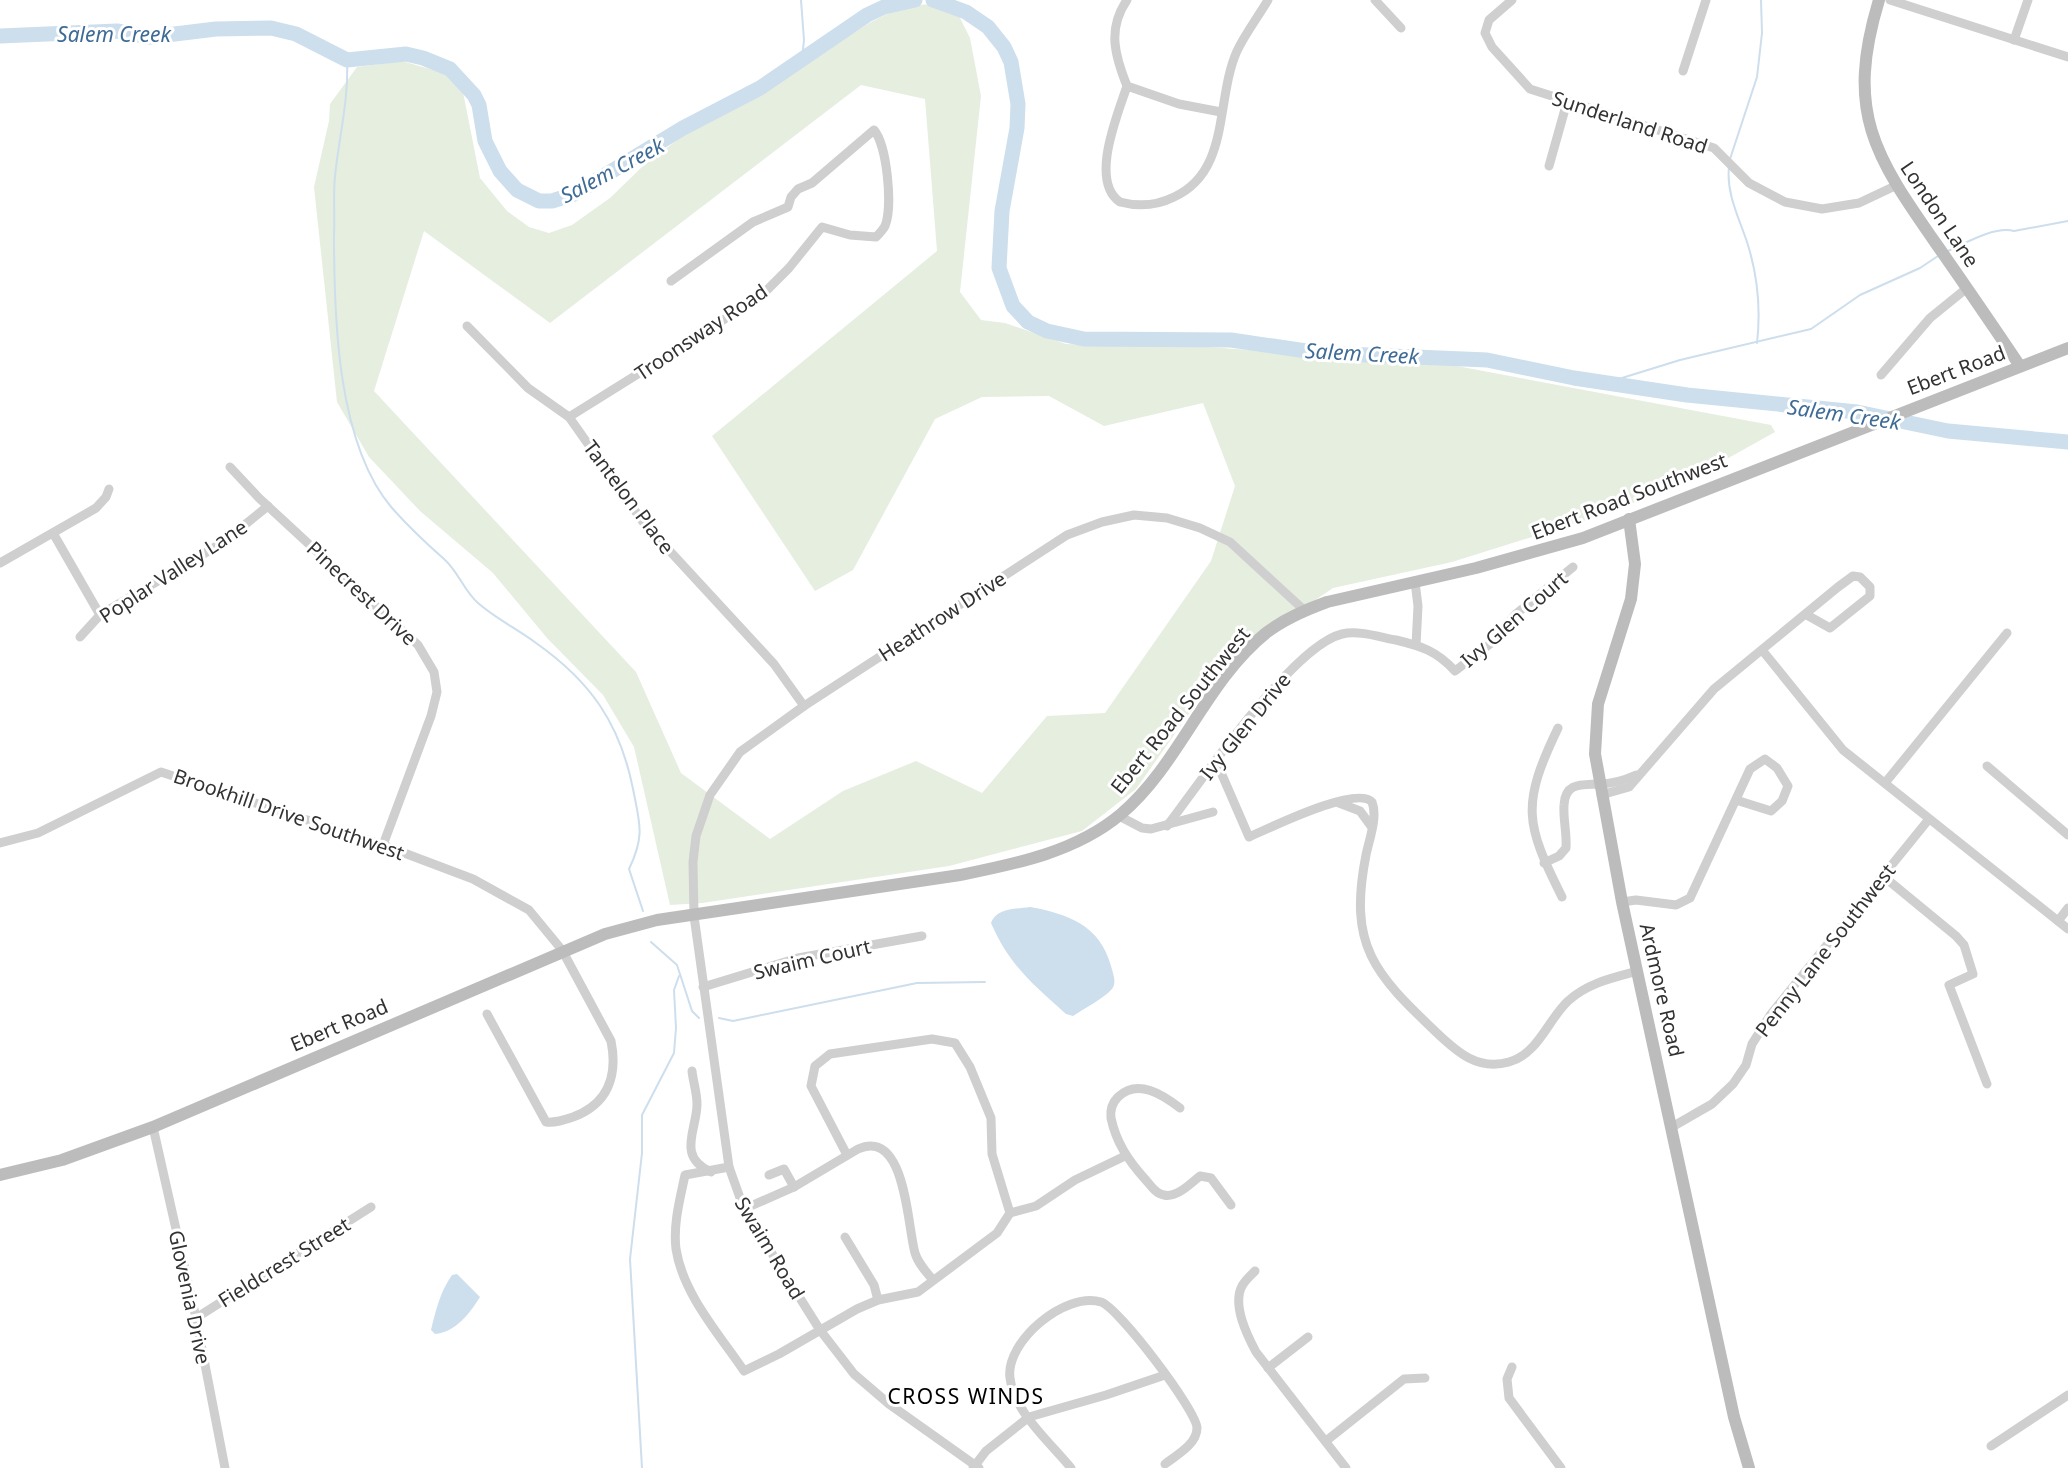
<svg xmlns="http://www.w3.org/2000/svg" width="2068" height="1468" font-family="'Noto Sans',sans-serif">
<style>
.green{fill:#e6eee0;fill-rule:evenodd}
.water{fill:#cddeed}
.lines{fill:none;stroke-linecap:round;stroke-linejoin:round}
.stream{stroke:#cddeed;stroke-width:2}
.river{stroke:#cddeed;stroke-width:15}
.street{stroke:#cfcfcf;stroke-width:9}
.secondary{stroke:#bcbcbc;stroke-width:12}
.labels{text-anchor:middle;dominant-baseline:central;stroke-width:6;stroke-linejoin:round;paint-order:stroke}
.street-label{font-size:20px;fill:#323232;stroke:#fff}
.water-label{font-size:21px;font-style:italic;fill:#3e6b95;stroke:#fff}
.neighbourhood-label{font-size:21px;letter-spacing:1.5px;fill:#000;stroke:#fff}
</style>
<rect width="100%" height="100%" fill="#fff"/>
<!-- green -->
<path class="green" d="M 932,4 L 959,16 L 970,38 L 981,96 L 960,292 L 981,320 L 1005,323 L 1066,344 L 1127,346 L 1179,345 L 1446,364 L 1771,425 L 1775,432 L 1723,461 L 1618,510 L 1452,562 L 1333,588 L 1226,661 L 1136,789 L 1082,831 L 949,866 L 702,903 L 670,905 L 634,747 L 603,695 L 547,638 L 493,573 L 420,511 L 369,457 L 337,402 L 314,187 L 329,121 L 330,104 L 357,67 L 402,61 L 447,74 L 463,92 L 480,178 L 507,211 L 529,227 L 549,233 L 572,225 L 610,198 L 642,167 L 685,134 L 755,95 L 871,22 L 903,6 ZM 861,85 L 925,99 L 937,251 L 712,436 L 815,591 L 853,570 L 935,419 L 982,397 L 1049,396 L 1104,426 L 1203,403 L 1235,486 L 1211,561 L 1105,713 L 1047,716 L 982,793 L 916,761 L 843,791 L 770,839 L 681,773 L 636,672 L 374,391 L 424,231 L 550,323 Z"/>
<!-- water -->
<g class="water">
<path d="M 1030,907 C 1068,914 1100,925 1111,966 C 1113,974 1117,982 1112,989 C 1103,999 1085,1008 1073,1016 L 1066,1014 C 1033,984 1009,965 991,923 C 996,908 1016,909 1030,907 Z"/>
<path d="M 457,1274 L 480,1297 C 470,1313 456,1332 435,1334 L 431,1330 C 436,1310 440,1292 452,1275 Z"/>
</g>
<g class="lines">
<!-- stream -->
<g class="stream">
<polyline points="801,0 804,40 802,59"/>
<path d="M 347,60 C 349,99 339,137 335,176 C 333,195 335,216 334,236 C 334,317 337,444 392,508 C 408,526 427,544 444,559 C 458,571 464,591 478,603 C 495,618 517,629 536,643 C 590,681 620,723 633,789 C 640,824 645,836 629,869 L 643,911"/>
<polyline points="1730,159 1757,77 1762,33 1761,0"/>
<path d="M 1729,167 C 1726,193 1739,218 1747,242 C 1758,276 1761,308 1757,343"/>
<path d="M 1948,251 C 1966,243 1994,226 2014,231 L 2068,221"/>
<polyline points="1609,382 1680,360 1811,329 1860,295 1920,268 1938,256"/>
<polyline points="651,942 677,965 692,1011 699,1018"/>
<polyline points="719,1018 733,1021 917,983 985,982"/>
<polyline points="642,1468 630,1259 642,1153 642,1115 674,1053 676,1028 674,990 679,976"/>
</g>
<!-- river -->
<g class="river">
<polyline points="933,0 966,12 988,27 1004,47 1011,62 1018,104 1017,128 1002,211 999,268 1013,306 1028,322 1047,331 1084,339 1231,340 1320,353 1487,360 1574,378 1687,395 1857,412 1948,431 2068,442"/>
<polyline points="0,36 117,31 150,37 216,29 271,28 296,34 347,60 406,54 423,58 450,69 474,95 479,105 485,141 500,171 517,190 539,201 552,201 574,194 683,128 760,88 867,15 884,7 915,0"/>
</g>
<!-- street -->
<g class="street">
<path d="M 1127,0 C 1107,29 1115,56 1127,86 L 1179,104 L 1221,112"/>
<polyline points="1375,0 1401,28"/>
<polyline points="1512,0 1489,20 1485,33 1492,47 1530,89 1714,148 1749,183 1785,202 1822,209 1859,203 1895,186"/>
<polyline points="1890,0 2068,57"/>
<polyline points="2014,40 2028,0"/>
<polyline points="1683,71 1706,0"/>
<path d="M 1127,86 C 1118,114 1089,181 1120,202 C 1139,207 1156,206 1174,197 C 1231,171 1215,100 1237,51 C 1245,34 1258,17 1268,0"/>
<polyline points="1549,166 1567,102"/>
<polyline points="467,326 528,388 569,417 643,522 774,664 804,706"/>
<polyline points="1881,375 1930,318 1967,288"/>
<path d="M 569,417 L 710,329 L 767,290 L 789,268 L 822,227 L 850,235 L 876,237 C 879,234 883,230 885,226 C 893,207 887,145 874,130 L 812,183 L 798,189 L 791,197 L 788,207 L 753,222 L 671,281"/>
<polyline points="230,467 259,498 418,645 434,672 437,692 431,716 383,845"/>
<polyline points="53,533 100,615"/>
<polyline points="0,563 96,508 106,497 109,489"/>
<polyline points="1415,582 1418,606 1416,645"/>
<polyline points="80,637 100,615 222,543 268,506"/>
<polyline points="1762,650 1843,750 2068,929"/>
<path d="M 1558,728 C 1521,805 1525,823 1562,897"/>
<path d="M 1216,761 L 1249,837 C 1270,828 1356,785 1372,802 C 1378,817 1369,840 1366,855 C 1348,946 1374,973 1437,1033 C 1457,1052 1478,1071 1509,1062 C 1539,1053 1547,1021 1568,1001 C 1588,983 1612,978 1638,971"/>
<polyline points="1987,766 2068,835"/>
<polyline points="1885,783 2007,633"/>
<polyline points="1601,795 1629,787 1714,689 1838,587 1853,576 1860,577 1870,587 1870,596 1830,628 1805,614"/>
<polyline points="1339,803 1360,811 1371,826"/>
<polyline points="1119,816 1142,828 1151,829 1213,812"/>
<path d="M 1167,826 C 1201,782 1292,646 1342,634 C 1359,630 1379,637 1396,640 C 1421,646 1437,651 1455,671 L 1490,644 L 1516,614 L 1573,567"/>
<path d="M 0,843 L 38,833 L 161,772 L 383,845 L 473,879 L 529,910 L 562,950 L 611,1041 C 618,1076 608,1104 573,1117 C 564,1120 555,1123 546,1122 L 487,1014"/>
<path d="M 1544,863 L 1559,856 L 1566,848 C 1567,833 1563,819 1564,805 C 1565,782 1582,785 1599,784 C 1611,784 1625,780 1636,775"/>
<polyline points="1883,876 1956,936 1964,945 1973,974 1949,985 1987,1084"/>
<polyline points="1622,902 1636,900 1676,905 1690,898 1750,769 1765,759 1777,768 1788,786 1782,801 1771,811 1736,800"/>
<polyline points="2058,921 2068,908"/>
<polyline points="703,987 798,958 922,936"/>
<path d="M 692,1071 C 693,1081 697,1093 697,1104 C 697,1130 676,1156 711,1172"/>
<path d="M 1180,1108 C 1163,1095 1138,1078 1118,1097 C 1113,1102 1110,1110 1111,1118 C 1116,1142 1128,1160 1144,1178 C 1150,1184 1155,1194 1164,1195 C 1177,1198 1191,1183 1200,1176 L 1211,1178 L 1231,1205"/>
<polyline points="153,1127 196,1318 225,1468"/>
<polyline points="1672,1127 1712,1104 1733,1084 1746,1065 1752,1044 1771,1014 1929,819"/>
<path d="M 729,1167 L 685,1175 C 680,1199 673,1224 676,1249 C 683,1294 719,1334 744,1371 L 779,1354 L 857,1309 L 878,1300 L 918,1292 L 997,1233 L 1010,1213 L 992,1154 L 991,1118 L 970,1067 L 955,1043 L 932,1039 L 830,1054 L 815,1066 L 811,1086 L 847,1155"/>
<polyline points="769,1175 784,1169 794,1187"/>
<path d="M 744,1209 L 794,1187 L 858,1149 C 906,1128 907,1225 915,1253 C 918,1263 926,1272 933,1280"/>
<polyline points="1010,1213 1036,1206 1075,1180 1125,1156"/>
<polyline points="845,1237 874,1285 878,1300"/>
<path d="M 1255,1271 C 1251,1275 1245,1280 1242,1286 C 1232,1305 1247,1335 1256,1352 L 1346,1468"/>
<polyline points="196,1318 371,1207"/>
<polyline points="1512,1367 1507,1379 1509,1398 1561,1468"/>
<polyline points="1268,1368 1308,1337"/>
<polyline points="1326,1441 1404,1379 1425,1378"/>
<polyline points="1991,1446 2068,1395"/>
<polyline points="973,1468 986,1451 1029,1417 1106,1395 1165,1375"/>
<polyline points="979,1468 889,1404 854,1374 820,1330 744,1209 729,1167 694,916 693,862 696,836 710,795 740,752 804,706 1067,535 1102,522 1134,515 1167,518 1200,528 1230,542 1304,610"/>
<path d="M 1071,1468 C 1050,1442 1014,1412 1010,1378 C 1005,1342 1065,1291 1101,1302 C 1118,1307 1197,1411 1197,1428 C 1197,1444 1177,1455 1165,1464"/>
</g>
<!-- secondary -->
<g class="secondary">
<path d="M 1879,0 C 1845,112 1874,155 1937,245 C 1965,285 1993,326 2020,366"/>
<polyline points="1629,519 1635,564 1631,599 1598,704 1595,754 1622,902 1734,1417 1749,1468"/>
<path d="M 0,1175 L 62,1160 L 153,1127 L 605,934 L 657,920 L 960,875 C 1015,864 1076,852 1121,814 C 1180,764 1205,682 1266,633 C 1284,619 1305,610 1327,602 L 1476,568 L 1583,538 L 2068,348"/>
</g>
</g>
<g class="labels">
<!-- street labels -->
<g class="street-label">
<text transform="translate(1630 122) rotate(18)">Sunderland Road</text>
<text transform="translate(1940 214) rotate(56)">London Lane</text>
<text transform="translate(701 332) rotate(-34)">Troonsway Road</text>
<text transform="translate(1956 370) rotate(-21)">Ebert Road</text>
<text transform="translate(1629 496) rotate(-21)">Ebert Road Southwest</text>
<text transform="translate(629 497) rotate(53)">Tantelon Place</text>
<text transform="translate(173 571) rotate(-33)">Poplar Valley Lane</text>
<text transform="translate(362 593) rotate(43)">Pinecrest Drive</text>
<text transform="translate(942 616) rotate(-33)">Heathrow Drive</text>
<text transform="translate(1514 619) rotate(-41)">Ivy Glen Court</text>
<text transform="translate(1180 710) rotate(-51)">Ebert Road Southwest</text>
<text transform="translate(1245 726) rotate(-51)">Ivy Glen Drive</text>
<text transform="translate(289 814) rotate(19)">Brookhill Drive Southwest</text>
<text transform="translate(1825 950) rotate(-52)">Penny Lane Southwest</text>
<text transform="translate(812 959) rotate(-13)">Swaim Court</text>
<text transform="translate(1662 990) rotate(77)">Ardmore Road</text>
<text transform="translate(339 1025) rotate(-23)">Ebert Road</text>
<text transform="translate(770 1248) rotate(59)">Swaim Road</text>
<text transform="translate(284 1262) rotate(-32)">Fieldcrest Street</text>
<text transform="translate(190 1297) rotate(78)">Glovenia Drive</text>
</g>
<!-- water labels -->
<g class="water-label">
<text x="114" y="34">Salem Creek</text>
<text transform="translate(612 170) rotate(-28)">Salem Creek</text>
<text transform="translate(1362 353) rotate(3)">Salem Creek</text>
<text transform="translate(1844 414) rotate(8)">Salem Creek</text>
</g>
<!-- neighbourhood labels -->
<g class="neighbourhood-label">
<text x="966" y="1396">CROSS WINDS</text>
</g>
</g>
</svg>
